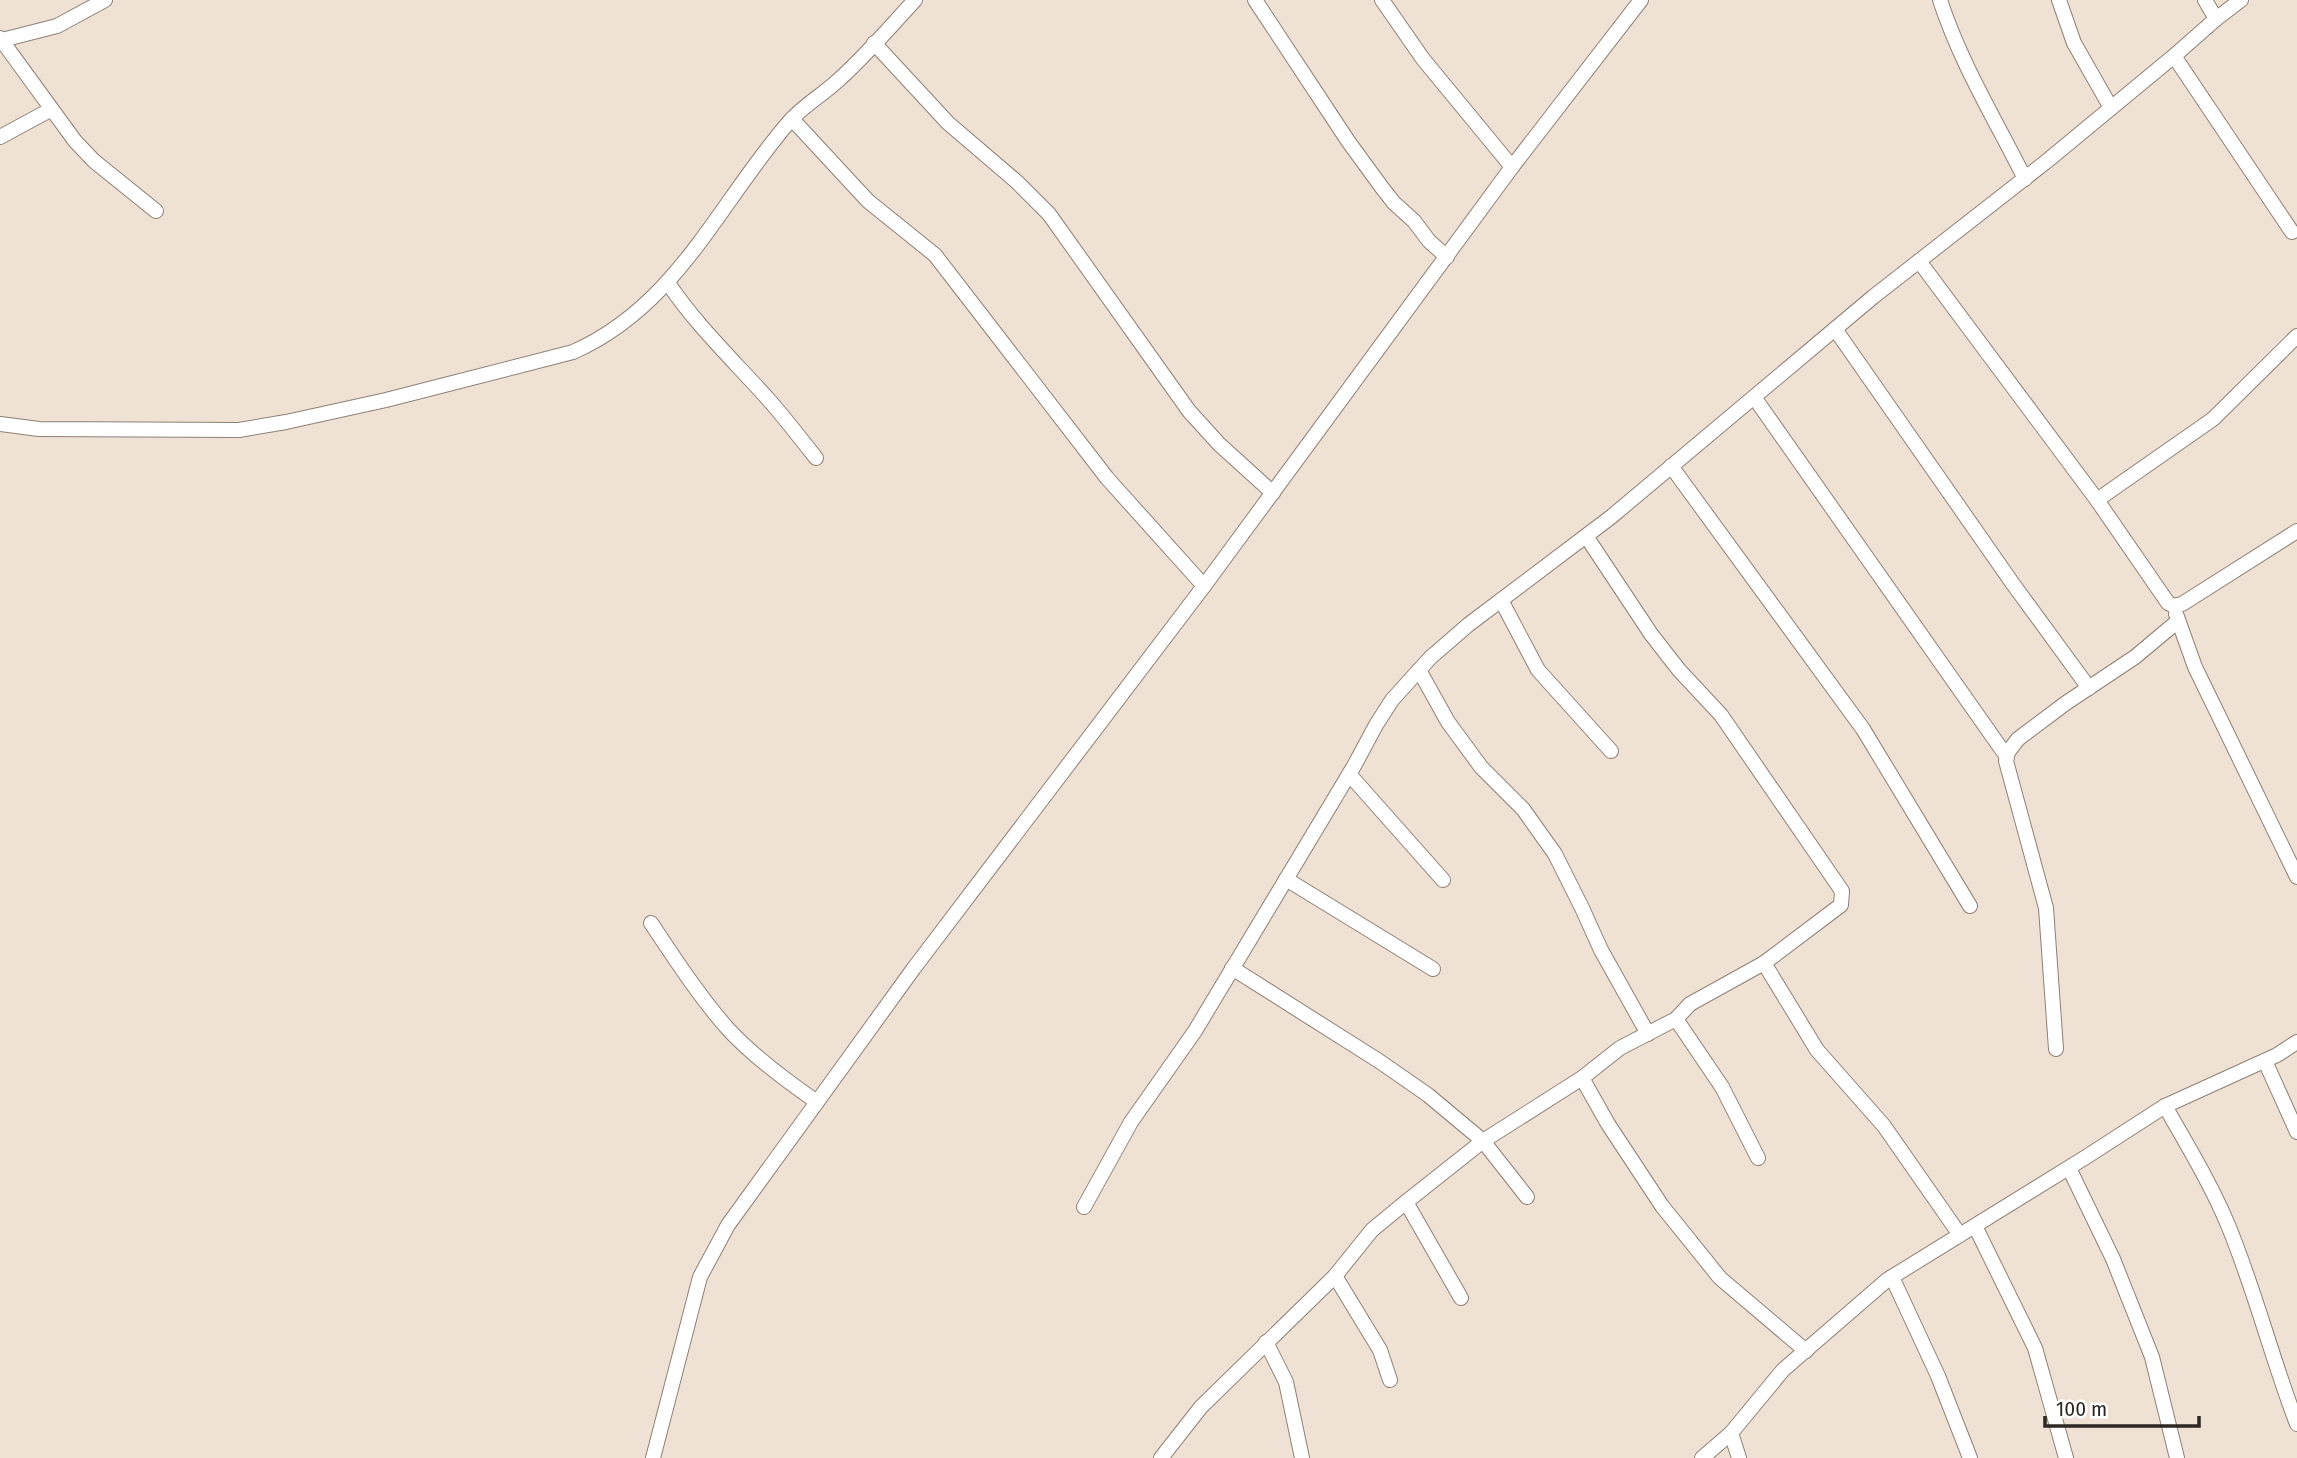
<svg xmlns="http://www.w3.org/2000/svg" width="2297" height="1458" font-family="'Fira Sans Condensed',sans-serif">
<style>
.lines{fill:none;stroke-linecap:round;stroke-linejoin:round}
.minor-casing{stroke:#8e8075;stroke-width:16}
.minor{stroke:#fff;stroke-width:14}
</style>
<rect width="100%" height="100%" fill="#efe1d4"/>
<g class="lines">
<!-- minor casing -->
<g class="minor-casing">
<g id="minor">
<polyline points="1255,0 1348,141 1383,189 1394,203 1414,221 1429,241 1447,257"/>
<polyline points="1382,0 1423,59 1512,167"/>
<path d="M 1940,0 C 1961,64 1995,119 2025,179"/>
<polyline points="2059,0 2074,43 2111,108"/>
<polyline points="2205,0 2216,19 2241,0"/>
<polyline points="0,38 75,141 94,161 156,211"/>
<polyline points="2,40 57,26 105,0"/>
<polyline points="874,43 948,123 1017,182 1049,214 1189,411 1219,444 1273,493"/>
<polyline points="2174,56 2292,232"/>
<polyline points="792,119 868,201 935,255 1107,478 1204,586"/>
<polyline points="0,137 50,110"/>
<polyline points="1919,261 2097,500 2168,603 2174,606 2182,604 2297,531"/>
<path d="M 668,283 C 696,325 734,361 768,399 C 785,418 800,438 816,458"/>
<polyline points="1835,329 2013,584 2089,688"/>
<polyline points="1754,397 2007,757"/>
<path d="M 0,424 L 39,429 L 239,430 L 286,422 L 386,400 L 573,352 C 677,306 718,204 789,122 C 802,107 819,97 834,84 C 863,59 889,28 915,0"/>
<polyline points="1671,466 1863,729 1970,906"/>
<polyline points="2097,500 2213,419 2297,336"/>
<polyline points="1501,600 1538,670 1611,751"/>
<polyline points="2176,614 2195,667 2297,877"/>
<polyline points="1419,670 1448,722 1481,767 1523,809 1555,854 1582,908 1601,950 1648,1034"/>
<polyline points="1349,774 1443,880"/>
<polyline points="1286,879 1433,969"/>
<path d="M 651,923 C 675,959 699,996 728,1029 C 754,1057 785,1080 817,1102"/>
<polyline points="1764,963 1817,1050 1884,1126 1960,1235"/>
<polyline points="1232,968 1379,1061 1428,1095 1483,1141 1527,1197"/>
<polyline points="1676,1019 1722,1087 1758,1158"/>
<polyline points="2056,1049 2046,908 2006,761 2008,752 2018,739 2066,703 2135,657 2178,621"/>
<polyline points="2265,1061 2297,1132"/>
<polyline points="1582,1078 1608,1124 1662,1206 1720,1278 1806,1351"/>
<path d="M 2165,1106 C 2187,1145 2211,1184 2228,1225 C 2255,1290 2272,1359 2297,1424"/>
<polyline points="2069,1168 2113,1259 2152,1357 2177,1458"/>
<polyline points="1406,1202 1461,1298"/>
<polyline points="1084,1207 1131,1122 1195,1031 1354,766 1376,725 1392,700 1430,658 1468,625 1611,517 1873,297 2047,161 2174,56 2216,19"/>
<polyline points="1975,1226 2035,1348 2066,1458"/>
<polyline points="1335,1276 1380,1350 1390,1380"/>
<polyline points="1892,1277 1938,1376 1970,1458"/>
<polyline points="1266,1342 1286,1382 1302,1458"/>
<polyline points="1731,1433 1739,1458"/>
<polyline points="653,1458 700,1277 728,1225 914,968 1204,586 1512,167 1641,0"/>
<polyline points="1161,1458 1201,1407 1335,1276 1372,1230 1406,1202 1483,1141 1582,1078 1620,1048 1676,1019 1690,1004 1764,963 1841,905 1842,891 1721,715 1679,670 1651,634 1586,536"/>
<polyline points="1702,1458 1731,1433 1783,1370 1887,1280 2086,1157 2165,1106 2277,1055 2297,1042"/>
</g>
</g>
<!-- minor -->
<use href="#minor" class="minor"/>
</g>
<!-- scale -->
<path d="M2045 1416v10h154v-10" fill="none" stroke="#2c2722" stroke-width="3.5"/>
<text x="2056" y="1416" font-size="21" fill="#2c2722" stroke="#ffffff" stroke-width="5" paint-order="stroke">100 m</text>
</svg>
